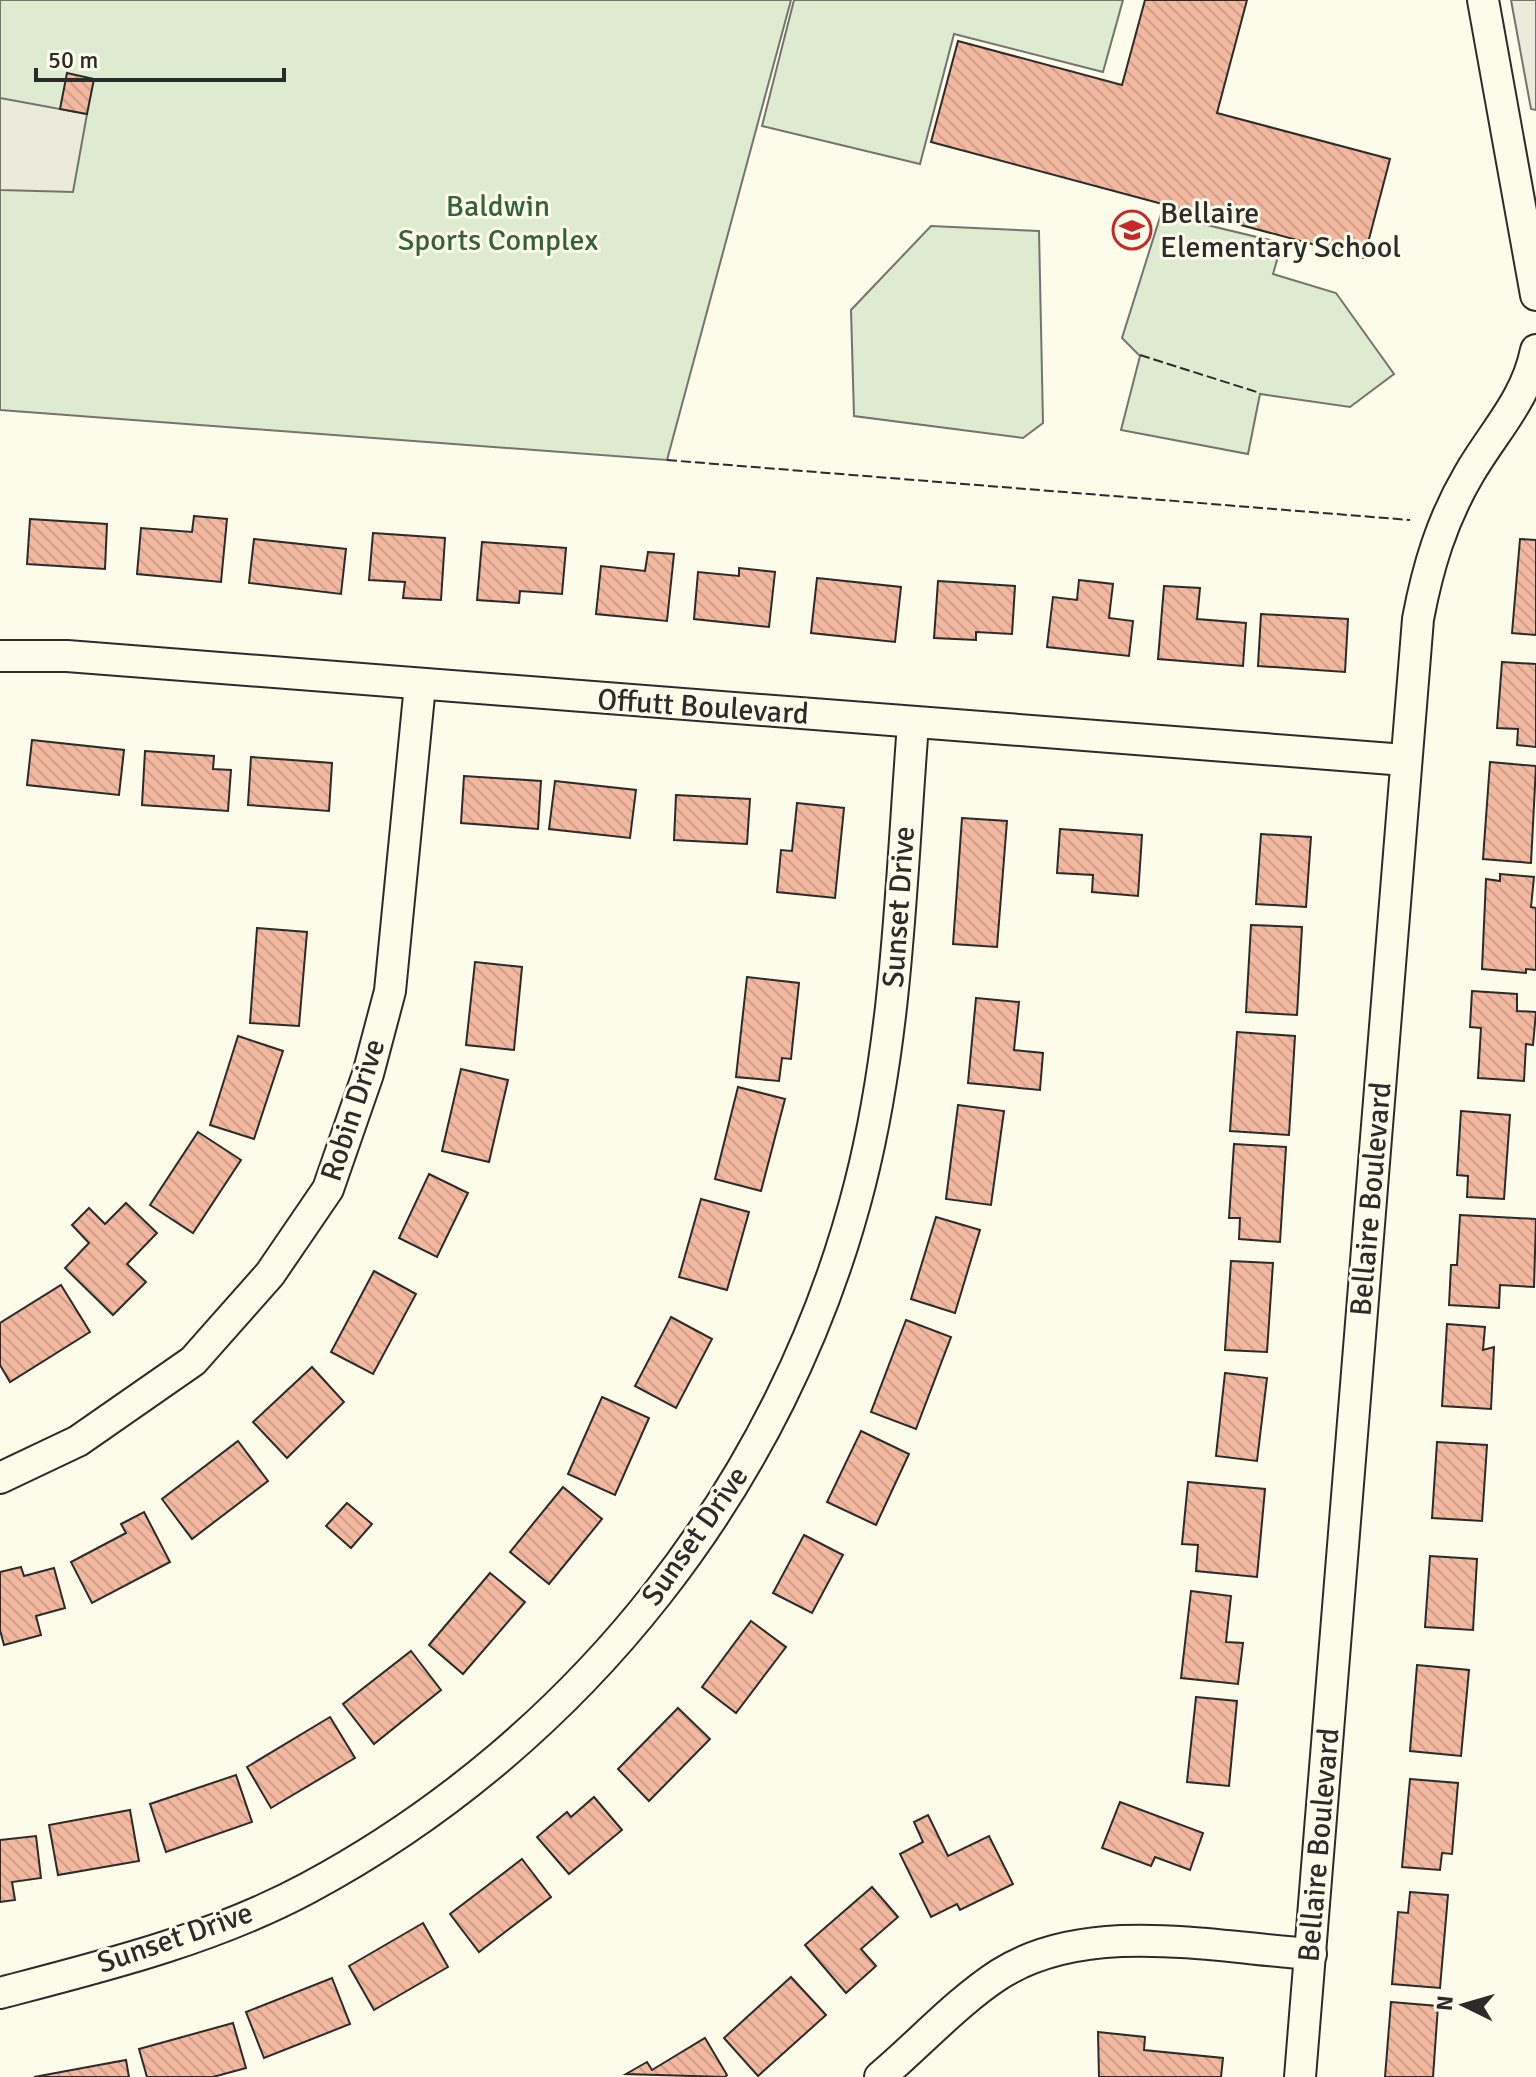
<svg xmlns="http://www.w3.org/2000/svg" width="1536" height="2077" font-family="Signika,sans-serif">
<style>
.park{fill:#deebd1;stroke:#74746e;stroke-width:2}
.parking{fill:#eceadb;stroke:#74746e;stroke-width:2}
.building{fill:url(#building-back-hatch);stroke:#2b2b2b;stroke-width:2}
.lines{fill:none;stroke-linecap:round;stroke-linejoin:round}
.street-casing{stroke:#2b2b2b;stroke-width:34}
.street{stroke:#fdfbea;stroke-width:30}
.fence{stroke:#2b2b2b;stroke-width:2;stroke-dasharray:10 4;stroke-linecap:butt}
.labels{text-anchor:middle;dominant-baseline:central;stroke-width:6;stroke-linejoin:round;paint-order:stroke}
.park-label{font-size:30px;fill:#34623c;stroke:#fdfbea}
.poi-label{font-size:30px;fill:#2b2b2b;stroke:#fdfbea;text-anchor:start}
.street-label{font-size:30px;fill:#2b2b2b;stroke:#fdfbea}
</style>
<defs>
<pattern id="building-back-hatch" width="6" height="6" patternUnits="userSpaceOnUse" patternTransform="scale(2)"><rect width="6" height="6" fill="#f2b8a0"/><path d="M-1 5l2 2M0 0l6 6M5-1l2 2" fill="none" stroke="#d09e8a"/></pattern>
</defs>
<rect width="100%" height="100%" fill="#fdfbea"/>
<!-- park -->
<g class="park">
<polygon points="0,0 791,0 667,460 0,410"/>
<polygon points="794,0 1123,0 1103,72 954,34 920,164 762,126"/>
<polygon points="1161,214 1282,243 1273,274 1336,293 1394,374 1350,407 1260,394 1248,454 1121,430 1140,356 1122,338"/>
<polygon points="931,226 1039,231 1043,423 1023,438 854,416 851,310"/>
</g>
<!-- parking -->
<g class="parking">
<polygon points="1511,0 1536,0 1536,110 1531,109"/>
<polygon points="0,98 87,114 73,192 0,190"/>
</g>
<!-- building -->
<g class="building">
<polygon points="1145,0 1247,0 1217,113 1390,159 1364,258 931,142 958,41 1122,85"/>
<polygon points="67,73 94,79 87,114 60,109"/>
<polygon points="194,516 227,519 221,582 137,574 141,528 192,532"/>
<polygon points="30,519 107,524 105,569 27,564"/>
<polygon points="373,533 445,538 441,600 403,598 405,582 369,580"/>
<polygon points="254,539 346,549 341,594 249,583"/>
<polygon points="1520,539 1536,540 1536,635 1512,633"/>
<polygon points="482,542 566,548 562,594 520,591 519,603 477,600"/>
<polygon points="648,552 674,554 667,621 596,614 601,566 645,571"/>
<polygon points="739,568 775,572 769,627 694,619 698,572 739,576"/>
<polygon points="817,578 901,587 895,642 811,633"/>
<polygon points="1079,580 1113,584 1109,618 1133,621 1129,656 1047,647 1053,597 1077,600"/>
<polygon points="938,581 1015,586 1012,634 976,632 976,640 934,638"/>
<polygon points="1164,586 1200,588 1197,619 1246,623 1243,666 1158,659"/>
<polygon points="1261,614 1348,619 1345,672 1258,666"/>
<polygon points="1502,662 1536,664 1536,747 1517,745 1518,729 1497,728"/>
<polygon points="32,740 124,750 119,795 27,785"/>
<polygon points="145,751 214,756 213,769 231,770 228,811 142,805"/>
<polygon points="251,757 332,763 329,811 248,805"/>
<polygon points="1490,762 1536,766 1531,863 1483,859"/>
<polygon points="464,776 541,781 538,829 461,823"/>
<polygon points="555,781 636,790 630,838 549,829"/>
<polygon points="676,795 750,799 747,844 674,840"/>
<polygon points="797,803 844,808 835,898 777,892 781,850 792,851"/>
<polygon points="962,818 1007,821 997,947 953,944"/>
<polygon points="1060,829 1142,835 1138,896 1092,892 1093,875 1057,873"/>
<polygon points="1261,834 1311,837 1306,907 1256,904"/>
<polygon points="1500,874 1534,877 1531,907 1536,908 1536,970 1526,969 1526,973 1482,969 1486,879 1500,881"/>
<polygon points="1251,925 1302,927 1297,1015 1246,1012"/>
<polygon points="257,928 307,932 299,1026 250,1023"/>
<polygon points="475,962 522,967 514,1050 466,1045"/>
<polygon points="747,977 799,983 791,1059 782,1058 779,1081 736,1077"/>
<polygon points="1472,991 1517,994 1517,1011 1536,1012 1533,1045 1526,1044 1524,1081 1478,1078 1481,1028 1470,1027"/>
<polygon points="976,998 1019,1002 1014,1050 1043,1053 1040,1090 968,1083"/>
<polygon points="1237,1032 1295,1036 1289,1135 1230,1131"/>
<polygon points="238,1036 283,1051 254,1139 210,1125"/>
<polygon points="461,1069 508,1080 489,1162 442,1151"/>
<polygon points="738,1087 785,1099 761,1191 715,1179"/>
<polygon points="958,1105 1004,1111 991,1205 946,1199"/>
<polygon points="1461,1111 1510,1115 1504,1199 1467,1197 1468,1176 1457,1175"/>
<polygon points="198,1132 241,1160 193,1233 150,1205"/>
<polygon points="1234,1144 1286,1147 1280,1242 1239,1239 1240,1218 1229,1218"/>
<polygon points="429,1174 468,1193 437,1257 399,1238"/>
<polygon points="701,1199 749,1212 727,1290 679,1277"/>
<polygon points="126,1203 157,1233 127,1264 146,1282 113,1315 65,1268 89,1243 72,1225 89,1208 105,1224"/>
<polygon points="1460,1215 1536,1219 1534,1287 1500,1285 1499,1308 1449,1305 1451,1265 1457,1265"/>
<polygon points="936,1217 980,1230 955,1313 911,1299"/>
<polygon points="1231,1261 1273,1263 1267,1352 1225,1350"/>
<polygon points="374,1271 416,1294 373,1374 331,1352"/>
<polygon points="61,1285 90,1332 10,1382 0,1365 0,1323"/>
<polygon points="671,1317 712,1339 676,1408 635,1386"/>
<polygon points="906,1320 951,1337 916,1429 871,1412"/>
<polygon points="1447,1324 1485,1327 1483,1350 1494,1347 1491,1409 1442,1406"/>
<polygon points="312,1367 344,1402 287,1458 253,1422"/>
<polygon points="1225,1373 1267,1378 1257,1461 1216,1456"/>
<polygon points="602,1397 649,1418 615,1495 568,1474"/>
<polygon points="861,1431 909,1454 876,1525 827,1502"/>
<polygon points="238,1441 268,1481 192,1539 162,1499"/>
<polygon points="1437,1442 1487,1445 1482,1521 1432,1518"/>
<polygon points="1188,1482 1265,1489 1257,1577 1196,1571 1198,1545 1182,1544"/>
<polygon points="563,1487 602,1519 549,1584 510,1552"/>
<polygon points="347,1503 372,1524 351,1548 326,1526"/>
<polygon points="144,1512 170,1562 92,1603 71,1562 126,1533 121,1524"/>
<polygon points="804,1535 843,1555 812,1613 773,1593"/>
<polygon points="1430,1556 1477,1559 1473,1630 1425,1627"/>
<polygon points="21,1567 24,1576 54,1568 65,1608 36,1616 41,1635 4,1645 0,1630 0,1572"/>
<polygon points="490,1573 525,1602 463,1674 429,1645"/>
<polygon points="1191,1591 1231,1596 1226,1642 1243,1643 1238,1684 1181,1678"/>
<polygon points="751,1621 786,1647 736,1713 702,1687"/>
<polygon points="411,1651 441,1690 374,1744 343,1704"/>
<polygon points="1417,1665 1469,1670 1461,1756 1410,1751"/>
<polygon points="1196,1697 1237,1701 1229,1786 1187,1782"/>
<polygon points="678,1708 710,1739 649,1801 618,1769"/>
<polygon points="330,1717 355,1758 271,1808 247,1767"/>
<polygon points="236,1775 252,1822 166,1852 150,1804"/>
<polygon points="1410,1779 1458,1783 1452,1854 1442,1853 1440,1870 1402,1867"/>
<polygon points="594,1797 622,1830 569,1874 537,1837 567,1812 571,1817"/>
<polygon points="1120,1802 1203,1833 1190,1870 1155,1857 1151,1866 1102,1848"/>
<polygon points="130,1810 139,1861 58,1875 49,1825"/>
<polygon points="928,1815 948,1856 989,1836 1013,1884 960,1910 957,1904 931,1917 900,1854 923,1842 914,1822"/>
<polygon points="36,1836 41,1878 12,1882 15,1900 0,1902 0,1840"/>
<polygon points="522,1859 551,1897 479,1952 450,1914"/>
<polygon points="872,1887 898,1917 861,1949 876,1966 846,1993 805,1945"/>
<polygon points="1410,1892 1448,1895 1440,1988 1392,1984 1398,1912 1408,1913"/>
<polygon points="423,1923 448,1967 374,2010 349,1966"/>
<polygon points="791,1977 826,2015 758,2076 724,2038"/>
<polygon points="332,1978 350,2024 264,2058 246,2012"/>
<polygon points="1391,2002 1438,2006 1433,2077 1385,2077"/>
<polygon points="233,2023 246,2068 213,2077 147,2077 139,2049"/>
<polygon points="1098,2032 1145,2037 1144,2050 1223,2058 1221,2077 1099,2077"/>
<polygon points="705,2038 727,2075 725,2077 626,2074 647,2062 652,2070"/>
<polygon points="126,2060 129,2077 34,2077"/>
</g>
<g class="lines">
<!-- street casing -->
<g class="street-casing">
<g id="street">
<polyline points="1483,0 1536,295"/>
<polyline points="0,656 67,656 1405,760"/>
<polyline points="0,1478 78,1441 193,1361 270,1274 328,1189 368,1074 390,991 420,685"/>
<path d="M 0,1993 C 104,1966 213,1939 308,1888 C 580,1742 784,1483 860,1184 C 898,1034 901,878 913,724"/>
<path d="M 880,2077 C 919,2044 958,2001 1000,1974 C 1088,1919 1212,1947 1311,1954"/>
<path d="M 1300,2077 L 1418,619 C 1428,566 1442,520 1469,474 C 1494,431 1526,400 1536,350"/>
</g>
</g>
<!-- street -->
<use href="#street" class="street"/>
<!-- fence -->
<g class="fence">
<polyline points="1140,355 1260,393"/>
<polyline points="667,460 1410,520"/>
</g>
</g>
<!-- icons -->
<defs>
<g id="school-ring" transform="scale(2)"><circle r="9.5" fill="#fdfbea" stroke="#c62828" stroke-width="1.5"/><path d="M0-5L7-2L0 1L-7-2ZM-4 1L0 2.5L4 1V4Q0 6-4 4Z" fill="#c62828"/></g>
</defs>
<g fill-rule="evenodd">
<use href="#school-ring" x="1132" y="230"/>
</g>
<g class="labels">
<!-- park labels -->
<g class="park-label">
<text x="498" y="206">Baldwin<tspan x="498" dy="34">Sports Complex</tspan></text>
</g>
<!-- poi labels -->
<g class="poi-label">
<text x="1160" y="213">Bellaire<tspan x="1160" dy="34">Elementary School</tspan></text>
</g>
<!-- street labels -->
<g class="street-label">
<text transform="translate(703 707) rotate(4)">Offutt Boulevard</text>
<text transform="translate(899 907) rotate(-86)">Sunset Drive</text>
<text transform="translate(353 1110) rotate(-72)">Robin Drive</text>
<text transform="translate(1371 1199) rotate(-85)">Bellaire Boulevard</text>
<text transform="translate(695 1536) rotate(-55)">Sunset Drive</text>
<text transform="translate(1319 1845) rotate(-85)">Bellaire Boulevard</text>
<text transform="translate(175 1938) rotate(-19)">Sunset Drive</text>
</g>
</g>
<!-- north arrow -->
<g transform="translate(1464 2005) rotate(275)" stroke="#fdfbea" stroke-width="6" paint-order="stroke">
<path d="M0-6L14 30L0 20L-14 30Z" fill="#2b2b2b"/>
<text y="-12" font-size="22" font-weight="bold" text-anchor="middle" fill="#2b2b2b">N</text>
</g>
<!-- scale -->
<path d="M36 68v12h248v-12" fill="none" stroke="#2b2b2b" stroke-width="4"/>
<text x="48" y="68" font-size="24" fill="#2b2b2b" stroke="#fdfbea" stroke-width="6" paint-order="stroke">50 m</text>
</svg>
